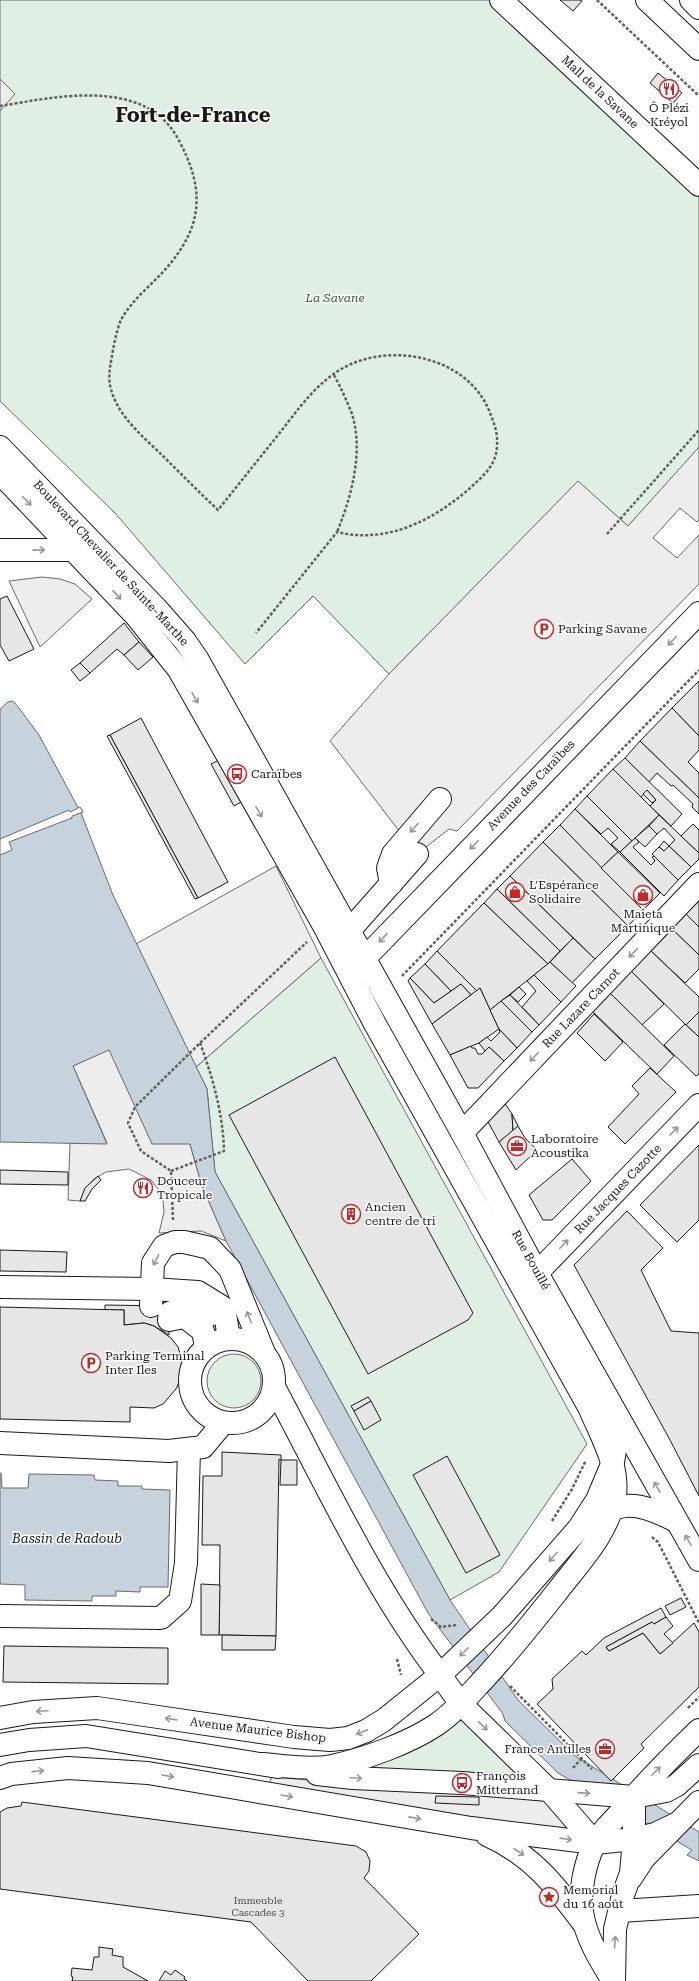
<svg xmlns="http://www.w3.org/2000/svg" width="699" height="1981" font-family="'Roboto Serif',serif">
<style>
.green{fill:#e0efe3;stroke:#6a6a6a}
.parking{fill:#ededed;stroke:#6a6a6a}
.water{fill:#c6d2dc;stroke:#6a6a6a}
.pier{fill:#fff;stroke:#6a6a6a}
.building{fill:#e6e6e6;stroke:#1a1a1a}
.lines{fill:none;stroke-linecap:round;stroke-linejoin:round}
.minor-casing{stroke:#1a1a1a;stroke-width:24}
.major-casing{stroke:#1a1a1a;stroke-width:24}
.path{stroke:#5f5f5f;stroke-width:2.5;stroke-dasharray:3 2;stroke-linecap:butt}
.minor{stroke:#fff;stroke-width:22}
.major{stroke:#fff;stroke-width:22}
.oneway{stroke:#989898}
.labels{text-anchor:middle;dominant-baseline:central;stroke-width:3;stroke-linejoin:round;paint-order:stroke}
.number-label{font-size:10px;fill:#4d4d4d}
.street-label{font-size:12px;fill:#1a1a1a;stroke:#fff}
.poi-label{font-size:12px;fill:#1a1a1a;stroke:#fff;text-anchor:start}
.park-label{font-size:12px;font-style:italic;fill:#2b5a34;stroke:#fff}
.water-label{font-size:13px;font-style:italic;fill:#1a1a1a;stroke:#fff}
.town-label{font-size:20px;font-weight:bold;fill:#1a1a1a;stroke:#fff}
</style>
<rect width="100%" height="100%" fill="#fff"/>
<!-- green -->
<g class="green">
<polygon points="0,0 501,0 699,185 699,449 628,526 578,482 389,674 313,596 245,664 115,513 0,401"/>
<polygon points="321,958 587,1444 499,1572 450,1600 215,1172 207,1089 196,1067"/>
<circle cx="234" cy="1381" r="27"/>
<polygon points="460,1717 524,1781 345,1771"/>
</g>
<!-- parking -->
<g class="parking">
<polygon points="0,79 15,94 0,111"/>
<polygon points="699,447 699,520 697,522 680,508 653,538 677,558 699,535 699,584 457,831 449,829 417,854 330,741 389,674 578,481 628,526"/>
<polygon points="42,577 60,579 75,584 92,599 40,647 9,581"/>
<polygon points="276,866 321,958 196,1067 136,944"/>
<polygon points="109,1049 190,1144 202,1186 226,1241 201,1231 159,1233 164,1212 163,1201 158,1189 151,1180 129,1169 106,1172 94,1179 86,1188 80,1201 68,1200 70,1143 107,1143 73,1066"/>
<polygon points="272,1777 544,1799 549,1803 567,1829 474,1820 269,1783"/>
</g>
<!-- water -->
<g class="water">
<polygon points="12,701 15,703 39,735 81,813 113,895 207,1089 215,1172 450,1600 518,1700 575,1756 699,1832 699,1861 687,1855 692,1850 558,1773 505,1721 503,1714 428,1613 226,1241 202,1186 190,1144 152,1144 109,1050 73,1066 107,1144 0,1142 0,709 8,702"/>
<polygon points="0,1473 1,1473 2,1488 28,1488 29,1474 94,1475 95,1480 118,1481 118,1486 142,1486 142,1489 170,1490 168,1587 140,1587 140,1592 116,1591 116,1596 92,1596 92,1601 25,1600 25,1585 0,1584"/>
</g>
<!-- pier -->
<polygon class="pier" points="80,807 83,812 72,816 72,818 9,842 12,850 0,855 0,839 69,810 70,812"/>
<!-- building -->
<g class="building">
<polygon points="560,0 580,0 582,1 573,11"/>
<polygon points="658,73 682,93 673,103 650,83"/>
<polygon points="7,596 34,649 9,661 0,645 0,599"/>
<polygon points="124,623 139,642 124,655 117,649 90,673 80,663"/>
<polygon points="139,642 153,657 138,670 124,655"/>
<polygon points="80,663 90,673 80,681 71,670"/>
<polygon points="699,681 699,736 672,708"/>
<polygon points="672,708 699,736 699,750 688,762 699,773 699,798 640,741"/>
<polygon points="141,718 228,882 198,898 110,735"/>
<polygon points="110,735 198,898 195,899 107,736"/>
<polygon points="640,741 699,798 699,814 692,807 693,804 673,785 671,786 657,773 649,782 625,758"/>
<polygon points="625,758 682,814 671,826 650,806 656,800 647,790 641,797 613,769"/>
<polygon points="219,760 241,802 234,806 211,764"/>
<polygon points="613,769 659,815 632,841 587,796"/>
<polygon points="647,790 656,800 652,803 643,794"/>
<polygon points="587,796 632,841 620,852 611,844 618,838 608,828 601,834 575,809"/>
<polygon points="575,809 618,852 601,868 560,825"/>
<polygon points="659,815 699,853 699,859 691,867 669,846 675,840 664,828 657,834 649,826"/>
<polygon points="693,824 699,830 699,853 681,836"/>
<polygon points="560,825 643,910 628,926 543,842"/>
<polygon points="649,826 657,834 645,847 635,838"/>
<polygon points="635,838 639,842 633,847 651,865 655,861 652,857 654,856 678,880 664,896 620,852"/>
<polygon points="664,841 669,846 664,851 659,847"/>
<polygon points="543,842 628,926 595,959 510,876"/>
<polygon points="669,846 691,867 678,880 652,854 659,847 664,851"/>
<polygon points="618,852 660,893 643,910 601,868"/>
<polygon points="510,876 573,938 560,951 497,889"/>
<polygon points="497,889 560,951 548,964 484,903"/>
<polygon points="699,901 699,927 686,914"/>
<polygon points="484,903 548,964 490,1010 480,988 477,991 437,951"/>
<polygon points="686,914 699,927 699,955 672,929"/>
<polygon points="672,929 699,955 699,969 685,983 651,951"/>
<polygon points="573,938 595,959 572,983 550,962"/>
<polygon points="437,951 477,991 471,995 461,984 451,991 425,964"/>
<polygon points="651,951 699,997 699,1012 686,1025 631,971"/>
<polygon points="550,962 576,986 561,1002 534,975"/>
<polygon points="425,964 451,991 434,1003 410,978"/>
<polygon points="631,971 664,1004 642,1025 610,993"/>
<polygon points="534,975 561,1002 539,1025 522,1007 536,991 527,981"/>
<polygon points="410,978 434,1003 461,984 471,995 432,1024 408,981"/>
<polygon points="519,987 526,994 518,1002 510,995"/>
<polygon points="480,988 499,1029 479,1043 450,1055 432,1024"/>
<polygon points="610,993 674,1056 657,1074 592,1011"/>
<polygon points="510,995 539,1025 532,1032 501,1001"/>
<polygon points="501,1001 532,1032 517,1048 499,1029 490,1010"/>
<polygon points="699,1012 699,1037 686,1025"/>
<polygon points="594,1014 623,1042 605,1061 577,1033"/>
<polygon points="685,1024 699,1037 699,1074 696,1076 664,1045"/>
<polygon points="499,1029 517,1048 504,1061 489,1047 485,1051 479,1043 487,1037 491,1041 500,1032"/>
<polygon points="471,1046 472,1048 475,1048 478,1054 482,1054 489,1047 504,1061 478,1088 468,1088 450,1055"/>
<polygon points="335,1057 473,1313 468,1320 368,1374 229,1115"/>
<polygon points="650,1068 676,1092 625,1144 608,1127 639,1094 632,1086"/>
<polygon points="504,1102 512,1114 513,1131 499,1142 487,1120"/>
<polygon points="512,1114 518,1126 513,1131"/>
<polygon points="518,1126 525,1138 537,1150 516,1170 499,1142"/>
<polygon points="699,1145 699,1220 677,1242 640,1205"/>
<polygon points="572,1159 591,1181 552,1220 543,1220 529,1195"/>
<polygon points="0,1170 68,1172 68,1185 0,1184"/>
<polygon points="98,1176 101,1180 92,1189 85,1201 80,1201 85,1188"/>
<polygon points="627,1211 663,1248 641,1270 671,1331 699,1333 699,1496 670,1440 574,1265"/>
<polygon points="0,1250 67,1252 66,1272 0,1271"/>
<polygon points="105,1305 169,1306 169,1335 154,1326 144,1323 124,1325 124,1310 105,1310"/>
<polygon points="0,1307 124,1310 124,1325 144,1323 154,1326 171,1338 178,1347 181,1357 183,1369 180,1380 176,1389 163,1404 154,1408 130,1407 130,1422 0,1419"/>
<polygon points="368,1397 371,1401 354,1411 351,1406"/>
<polygon points="371,1401 381,1420 364,1430 354,1411"/>
<polygon points="222,1452 281,1455 281,1460 279,1459 276,1636 219,1635 220,1545 202,1545 203,1476 222,1476"/>
<polygon points="447,1456 500,1555 466,1573 413,1475"/>
<polygon points="281,1460 297,1460 297,1485 280,1485"/>
<polygon points="201,1584 220,1585 219,1635 201,1635"/>
<polygon points="681,1598 686,1607 670,1615 665,1606"/>
<polygon points="661,1608 666,1617 654,1624 652,1622 606,1647 609,1651 643,1633 660,1654 694,1623 699,1632 699,1687 641,1744 644,1748 611,1781 537,1704 553,1689 552,1679 582,1651 586,1655 604,1638"/>
<polygon points="666,1617 673,1626 664,1634 673,1643 660,1654 643,1633 609,1651 606,1647 652,1622 654,1624"/>
<polygon points="222,1635 276,1636 275,1650 222,1650"/>
<polygon points="4,1646 168,1648 168,1684 3,1682"/>
<polygon points="436,1796 479,1797 479,1805 435,1803"/>
<polygon points="22,1802 356,1846 366,1852 370,1861 369,1871 364,1878 419,1934 371,1981 308,1981 251,1922 0,1889 0,1812 7,1808 21,1806"/>
<polygon points="99,1947 113,1949 112,1955 123,1957 123,1967 148,1981 72,1981 73,1977 71,1976 72,1968 92,1970 94,1957 99,1957"/>
<polygon points="175,1970 185,1977 184,1979 187,1981 159,1981 165,1971 171,1975"/>
</g>
<g class="lines">
<!-- minor casing -->
<g class="minor-casing">
<g id="minor">
<polyline points="501,0 699,185"/>
<polyline points="647,0 699,49"/>
<polyline points="691,0 699,8"/>
<path d="M 0,473 L 136,616 L 179,670 L 323,924 L 375,1024 L 590,1409 C 601,1436 619,1465 615,1495 C 609,1533 578,1564 556,1593 C 533,1622 510,1651 484,1679 C 469,1695 455,1712 436,1725 C 409,1743 365,1759 332,1766 C 310,1770 285,1766 263,1764"/>
<polyline points="0,550 83,550"/>
<polyline points="391,884 388,868 393,854 440,799"/>
<polyline points="349,931 417,854"/>
<polyline points="365,958 699,613"/>
<polyline points="462,1133 699,884"/>
<polyline points="537,1273 699,1105"/>
<polyline points="0,1287 152,1289 198,1292 224,1308 229,1338"/>
<polyline points="151,1306 153,1263 164,1246 175,1242 184,1242 210,1248 230,1269 264,1353"/>
<polyline points="169,1313 195,1303 210,1315"/>
<polyline points="169,1320 185,1317 203,1331 206,1347"/>
<circle cx="232" cy="1381" r="42"/>
<path d="M 274,1387 C 326,1484 373,1587 440,1675"/>
<polyline points="0,1443 169,1451 203,1447 223,1423"/>
<polyline points="0,1616 161,1618 180,1601 186,1563 189,1449"/>
<polyline points="0,1745 29,1740 86,1736 278,1767"/>
<polyline points="317,1774 353,1778 462,1783 634,1797 666,1791 677,1785 699,1765"/>
<polyline points="620,1911 699,1906"/>
</g>
</g>
<!-- major casing -->
<g class="major-casing">
<g id="major">
<polyline points="0,447 156,608 185,641 198,660 462,1133 537,1273 699,1560"/>
<path d="M 584,1525 C 620,1499 637,1501 676,1521"/>
<polyline points="440,1675 461,1704 550,1791 595,1843"/>
<polyline points="0,1718 33,1712 97,1708 294,1737 330,1740 348,1738 366,1731 384,1720 440,1675 502,1616 579,1528 597,1500 613,1462 616,1444 613,1415"/>
<polyline points="0,1778 11,1774 68,1768 148,1773 471,1828 595,1843 634,1839 655,1834 676,1824"/>
<path d="M 487,1835 C 532,1855 555,1885 584,1924"/>
<polyline points="631,1878 644,1858 699,1802"/>
<path d="M 613,1981 C 600,1960 586,1938 582,1912 C 579,1891 585,1864 594,1844 C 600,1833 611,1823 619,1814 C 644,1784 671,1757 699,1730"/>
<polyline points="614,1981 615,1929 623,1895 631,1873 634,1839 634,1797"/>
</g>
</g>
<!-- path -->
<g class="path">
<polyline points="597,0 699,96"/>
<path d="M 0,106 C 55,97 143,77 177,137 C 206,189 204,227 163,272 C 149,287 131,301 121,320 C 117,329 115,340 113,350 C 111,362 108,373 110,385 C 116,416 145,438 165,458 C 183,476 200,493 218,510 C 238,485 258,460 278,435 C 297,411 316,383 343,368 C 392,341 469,357 490,413 C 494,423 498,433 497,445 C 497,465 483,476 469,489 C 432,521 387,544 337,532 L 256,633"/>
<path d="M 334,375 C 341,388 347,401 352,414 C 364,452 351,498 337,532"/>
<polyline points="607,534 699,430"/>
<polyline points="402,976 699,670"/>
<path d="M 171,1171 L 224,1151 C 223,1114 213,1078 200,1043"/>
<polyline points="173,1220 171,1171 141,1151 128,1123 135,1107 200,1043 307,942"/>
<polyline points="552,1521 572,1489 586,1460"/>
<polyline points="652,1537 658,1542 699,1623"/>
<polyline points="431,1619 441,1627 457,1625"/>
<polyline points="397,1659 401,1675"/>
<polyline points="510,1686 592,1769"/>
<polyline points="688,1708 699,1697"/>
<polyline points="573,1768 582,1758"/>
</g>
<!-- minor -->
<use href="#minor" class="minor"/>
<!-- major -->
<use href="#major" class="major"/>
</g>
<!-- one-way arrows -->
<defs><path id="oneway-shaft" d="M-6 0H5M1.5-3L5.5 0L1.5 3" fill="none" stroke-width="1.6" stroke-linecap="round" stroke-linejoin="round"/></defs>
<g class="oneway">
<use href="#oneway-shaft" transform="translate(27 501) rotate(46)"/>
<use href="#oneway-shaft" transform="translate(39 550) rotate(-1)"/>
<use href="#oneway-shaft" transform="translate(117 595) rotate(47)"/>
<use href="#oneway-shaft" transform="translate(672 641) rotate(134)"/>
<use href="#oneway-shaft" transform="translate(195 698) rotate(61)"/>
<use href="#oneway-shaft" transform="translate(259 812) rotate(60)"/>
<use href="#oneway-shaft" transform="translate(414 828) rotate(132)"/>
<use href="#oneway-shaft" transform="translate(474 845) rotate(134)"/>
<use href="#oneway-shaft" transform="translate(383 938) rotate(133)"/>
<use href="#oneway-shaft" transform="translate(633 953) rotate(134)"/>
<use href="#oneway-shaft" transform="translate(534 1057) rotate(134)"/>
<use href="#oneway-shaft" transform="translate(674 1131) rotate(-46)"/>
<use href="#oneway-shaft" transform="translate(564 1244) rotate(-46)"/>
<use href="#oneway-shaft" transform="translate(156 1260) rotate(117)"/>
<use href="#oneway-shaft" transform="translate(249 1317) rotate(-112)"/>
<use href="#oneway-shaft" transform="translate(657 1487) rotate(-119)"/>
<use href="#oneway-shaft" transform="translate(688 1540) rotate(-120)"/>
<use href="#oneway-shaft" transform="translate(553 1557) rotate(131)"/>
<use href="#oneway-shaft" transform="translate(464 1652) rotate(136)"/>
<use href="#oneway-shaft" transform="translate(42 1711) rotate(177)"/>
<use href="#oneway-shaft" transform="translate(171 1719) rotate(-172)"/>
<use href="#oneway-shaft" transform="translate(483 1726) rotate(44)"/>
<use href="#oneway-shaft" transform="translate(362 1732) rotate(157)"/>
<use href="#oneway-shaft" transform="translate(38 1771) rotate(-6)"/>
<use href="#oneway-shaft" transform="translate(656 1771) rotate(-45)"/>
<use href="#oneway-shaft" transform="translate(168 1776) rotate(10)"/>
<use href="#oneway-shaft" transform="translate(356 1778) rotate(3)"/>
<use href="#oneway-shaft" transform="translate(584 1793) rotate(4)"/>
<use href="#oneway-shaft" transform="translate(287 1796) rotate(10)"/>
<use href="#oneway-shaft" transform="translate(415 1818) rotate(11)"/>
<use href="#oneway-shaft" transform="translate(566 1839) rotate(8)"/>
<use href="#oneway-shaft" transform="translate(519 1852) rotate(33)"/>
<use href="#oneway-shaft" transform="translate(615 1942) rotate(-86)"/>
</g>
<!-- icons -->
<defs>
<g id="restaurant-ring" transform="scale(1)"><circle r="9.5" fill="#fff" stroke="#c62828" stroke-width="1.5"/><path d="M-5-6h1v4h1v-4h1v4h1v-4h1v5L-1.5 .5V6h-2V.5L-5-1ZM5-6V6H3V1.5H1.5Q1.5-4 5-6Z" fill="#c62828"/></g>
<g id="parking-ring" transform="scale(1)"><circle r="9.5" fill="#fff" stroke="#c62828" stroke-width="1.5"/><path d="M-3.5-5.5H1a3.5 3.5 0 0 1 0 7H-1V5.5H-3.5ZM-1-3.4V-.6H.8a1.4 1.4 0 0 0 0-2.8Z" fill="#c62828"/></g>
<g id="bus-ring" transform="scale(1)"><circle r="9.5" fill="#fff" stroke="#c62828" stroke-width="1.5"/><path d="M-5-6H5V4H4V6H2V4H-2V6H-4V4H-5ZM-3.5-4V0h7V-4ZM-3.5 1.2v1.5H-2V1.2ZM2 1.2v1.5H3.5V1.2Z" fill="#c62828"/></g>
<g id="shop-ring" transform="scale(1)"><circle r="9.5" fill="#fff" stroke="#c62828" stroke-width="1.5"/><path d="M-5-2.5h2.3a2.7 3.5 0 0 1 5.4 0H5L5.5 6h-11ZM-1.5-2.5h3a1.5 2.3 0 0 0-3 0Z" fill="#c62828"/></g>
<g id="office-ring" transform="scale(1)"><circle r="9.5" fill="#fff" stroke="#c62828" stroke-width="1.5"/><path d="M-6-3h4V-5.5h4V-3h4V5H-6ZM-1-4.5V-3h2v-1.5ZM-6 0V1H6V0Z" fill="#c62828"/></g>
<g id="building-ring" transform="scale(1)"><circle r="9.5" fill="#fff" stroke="#c62828" stroke-width="1.5"/><path d="M-4-6H4V6H1V3H-1V6H-4ZM-2.5-4.3h1.7v1.8h-1.7ZM.8-4.3h1.7v1.8H.8ZM-2.5-1h1.7V.8h-1.7ZM.8-1h1.7V.8H.8Z" fill="#c62828"/></g>
<g id="sight-ring" transform="scale(1)"><circle r="9.5" fill="#fff" stroke="#c62828" stroke-width="1.5"/><path d="M0-6L1.8-2.2L6-1.7L2.9 1.2L3.7 5.4L0 3.3L-3.7 5.4L-2.9 1.2L-6-1.7L-1.8-2.2Z" fill="#c62828"/></g>
</defs>
<g fill-rule="evenodd">
<use href="#restaurant-ring" x="669" y="89"/>
<use href="#parking-ring" x="544" y="629"/>
<use href="#bus-ring" x="237" y="774"/>
<use href="#shop-ring" x="515" y="892"/>
<use href="#shop-ring" x="643" y="895"/>
<use href="#office-ring" x="517" y="1146"/>
<use href="#restaurant-ring" x="143" y="1188"/>
<use href="#building-ring" x="351" y="1214"/>
<use href="#parking-ring" x="91" y="1363"/>
<use href="#office-ring" x="605" y="1749"/>
<use href="#bus-ring" x="462" y="1783"/>
<use href="#sight-ring" x="549" y="1897"/>
</g>
<g class="labels">
<!-- number labels -->
<g class="number-label">
<text x="258" y="1900">Immeuble<tspan x="258" dy="12">Cascades 3</tspan></text>
</g>
<!-- street labels -->
<g class="street-label">
<text transform="translate(600 92) rotate(43)">Mall de la Savane</text>
<text transform="translate(111 563) rotate(47)">Boulevard Chevalier de Sainte-Marthe</text>
<text transform="translate(531 785) rotate(-46)">Avenue des Caraïbes</text>
<text transform="translate(581 1008) rotate(-46)">Rue Lazare Carnot</text>
<text transform="translate(618 1189) rotate(-46)">Rue Jacques Cazotte</text>
<text transform="translate(531 1260) rotate(61)">Rue Bouillé</text>
<text transform="translate(258 1730) rotate(7)">Avenue Maurice Bishop</text>
</g>
<!-- poi labels -->
<g class="poi-label">
<text x="669" y="108" text-anchor="middle">Ô Plézi<tspan x="669" dy="14">Kréyol</tspan></text>
<text x="558" y="629">Parking Savane</text>
<text x="251" y="774">Caraïbes</text>
<text x="529" y="885">L'Espérance<tspan x="529" dy="14">Solidaire</tspan></text>
<text x="643" y="914" text-anchor="middle">Maieta<tspan x="643" dy="14">Martinique</tspan></text>
<text x="531" y="1139">Laboratoire<tspan x="531" dy="14">Acoustika</tspan></text>
<text x="157" y="1181">Douceur<tspan x="157" dy="14">Tropicale</tspan></text>
<text x="365" y="1207">Ancien<tspan x="365" dy="14">centre de tri</tspan></text>
<text x="105" y="1356">Parking Terminal<tspan x="105" dy="14">Inter Iles</tspan></text>
<text x="591" y="1749" text-anchor="end">France Antilles</text>
<text x="476" y="1776">François<tspan x="476" dy="14">Mitterrand</tspan></text>
<text x="563" y="1890">Memorial<tspan x="563" dy="14">du 16 août</tspan></text>
</g>
<!-- park labels -->
<g class="park-label">
<text x="335" y="298">La Savane</text>
</g>
<!-- water labels -->
<g class="water-label">
<text x="67" y="1538">Bassin de Radoub</text>
</g>
<!-- town labels -->
<g class="town-label">
<text x="193" y="115">Fort-de-France</text>
</g>
</g>
</svg>
